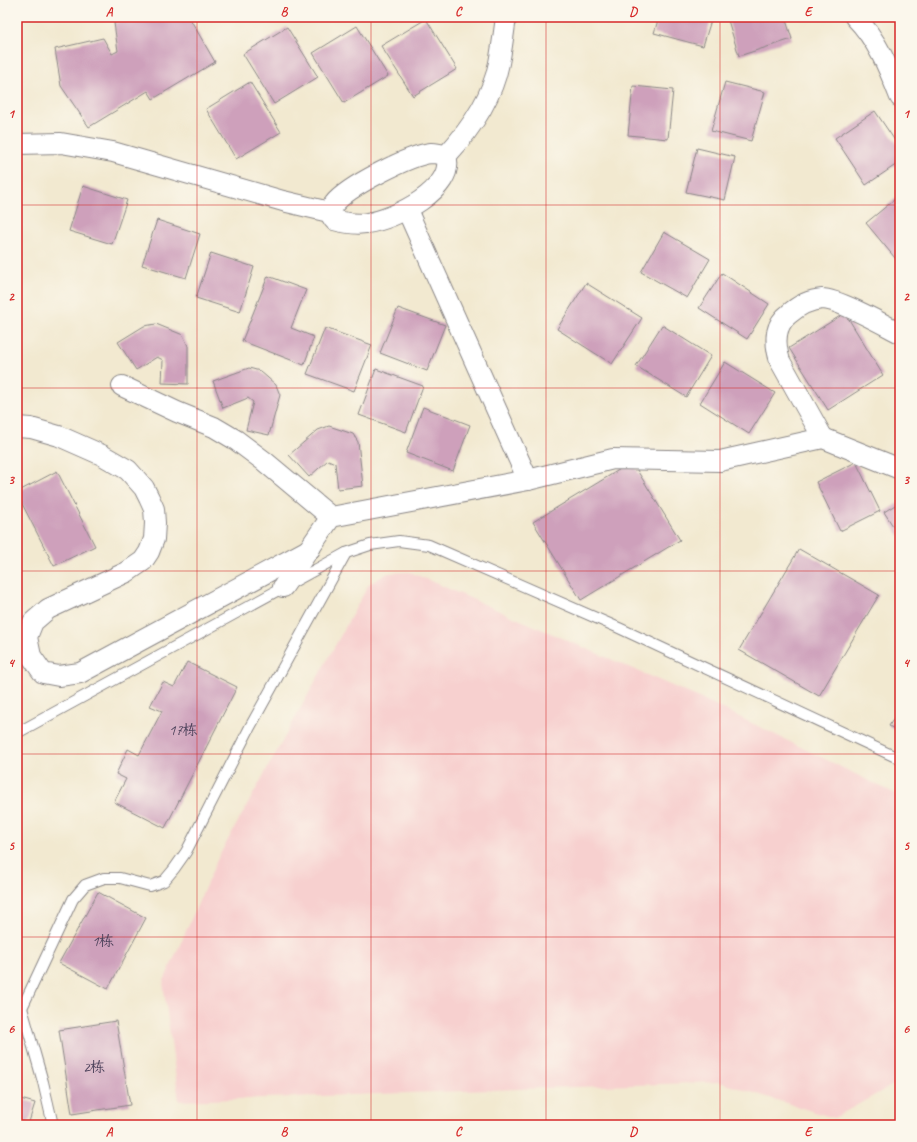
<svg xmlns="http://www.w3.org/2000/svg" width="917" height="1142" font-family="Caveat,'LXGW WenKai TC',sans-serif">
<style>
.built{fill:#f7d0cf}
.building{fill:#cea0bb}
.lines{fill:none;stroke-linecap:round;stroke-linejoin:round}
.service-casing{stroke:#8a8686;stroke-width:12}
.minor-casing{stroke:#8a8686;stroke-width:22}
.service{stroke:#fff;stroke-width:10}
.minor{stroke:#fff;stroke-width:20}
.grid{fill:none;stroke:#d62828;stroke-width:1;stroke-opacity:0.55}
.labels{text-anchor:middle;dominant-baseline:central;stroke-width:4;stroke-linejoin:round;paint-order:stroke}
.number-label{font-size:15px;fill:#4d425b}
.neatline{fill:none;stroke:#d62828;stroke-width:1.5}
.grid-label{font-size:13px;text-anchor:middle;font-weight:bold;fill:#d62828}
</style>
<rect width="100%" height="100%" fill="#fbf7ec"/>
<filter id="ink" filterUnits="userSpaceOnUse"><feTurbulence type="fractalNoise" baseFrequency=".025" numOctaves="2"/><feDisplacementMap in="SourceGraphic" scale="8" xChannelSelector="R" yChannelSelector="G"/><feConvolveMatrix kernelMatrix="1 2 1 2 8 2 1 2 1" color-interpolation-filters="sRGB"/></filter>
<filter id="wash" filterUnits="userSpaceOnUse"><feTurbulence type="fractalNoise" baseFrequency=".012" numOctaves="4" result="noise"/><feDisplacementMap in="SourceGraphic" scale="16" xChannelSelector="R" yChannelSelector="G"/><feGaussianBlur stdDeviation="0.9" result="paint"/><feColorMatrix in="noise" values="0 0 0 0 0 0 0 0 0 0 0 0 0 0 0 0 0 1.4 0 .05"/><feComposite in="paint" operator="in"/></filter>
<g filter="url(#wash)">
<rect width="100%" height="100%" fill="#f2e9d0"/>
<!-- built -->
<polygon class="built" points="410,572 709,702 900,796 900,1081 834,1118 719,1082 179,1101 163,983 218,858 369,584 388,573"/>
<g id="blocks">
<!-- building -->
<g class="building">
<polygon points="140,17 189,17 215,62 153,99 148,91 89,127 61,86 55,49 103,38 112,54 118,51 114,23"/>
<polygon points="659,17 712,17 703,46 654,33"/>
<polygon points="727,17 785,17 792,39 739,56"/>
<polygon points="426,19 457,69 413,96 381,46"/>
<polygon points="357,26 388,76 344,103 313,53"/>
<polygon points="287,27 318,77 274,104 243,54"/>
<polygon points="250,82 281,132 236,159 206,109"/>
<polygon points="725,82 765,92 751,141 711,131"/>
<polygon points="633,86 673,90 668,139 628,135"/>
<polygon points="875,111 900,148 900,162 866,185 835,138"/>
<polygon points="697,148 735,157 725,200 686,192"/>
<polygon points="83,186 127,200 112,244 69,231"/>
<polygon points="900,195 900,264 866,223"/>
<polygon points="157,220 200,234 186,278 142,265"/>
<polygon points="664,232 710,259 687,298 641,272"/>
<polygon points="211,253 254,267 240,312 196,298"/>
<polygon points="722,273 769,304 747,339 699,308"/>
<polygon points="268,276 306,290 291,328 314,337 304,365 242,341"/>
<polygon points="586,283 642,318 612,364 557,329"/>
<polygon points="398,308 445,325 427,371 380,353"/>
<polygon points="845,313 883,375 828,410 789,348"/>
<polygon points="156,324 183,335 188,346 188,384 162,383 163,360 157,357 136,370 118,342 144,326"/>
<polygon points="662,325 711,356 686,397 636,366"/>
<polygon points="325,328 372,345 354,391 307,374"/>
<polygon points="725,362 775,393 749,434 700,403"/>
<polygon points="249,368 260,371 276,385 280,395 269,435 246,430 253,402 248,398 223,408 213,381"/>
<polygon points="376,369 423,386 406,432 359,415"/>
<polygon points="423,407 470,425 453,471 406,453"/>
<polygon points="329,426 353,434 358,442 363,486 338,489 335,463 328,460 309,477 289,455 318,430"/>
<polygon points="632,462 680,540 581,600 533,522"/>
<polygon points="856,462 880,511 840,531 816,482"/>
<polygon points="57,471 95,546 54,566 17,494 17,492"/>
<polygon points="900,502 900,537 884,512"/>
<polygon points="799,549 879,595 819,696 739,650"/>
<polygon points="187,662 237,687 165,828 114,802 126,779 116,774 128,749 139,755 162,711 150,706 163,682 174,687"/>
<polygon points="900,708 900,732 889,726"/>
<polygon points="98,892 146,918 108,989 59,963"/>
<polygon points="116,1021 130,1105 72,1114 59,1030"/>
<polygon points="17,1098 35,1103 28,1125 17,1125"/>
</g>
</g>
</g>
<g filter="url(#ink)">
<use href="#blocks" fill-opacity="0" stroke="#8a8686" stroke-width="1"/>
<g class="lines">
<!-- service casing -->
<g class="service-casing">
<g id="service">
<polyline points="17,733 346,553 370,545 399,541 429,545 619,628 900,759"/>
<polyline points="22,1008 43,1082 53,1125"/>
<polyline points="17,1013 22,1008 73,899 85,885 104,878 120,878 150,886 164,881 174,869 186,852 250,727 346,553"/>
</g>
</g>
<!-- minor casing -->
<g class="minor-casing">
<g id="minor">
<path d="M 855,17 C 877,39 889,69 900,97"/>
<path d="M 17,144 L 61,143 L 113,152 L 283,201 L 329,212 L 334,220 C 345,223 355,225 367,223 C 393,220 457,189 446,156 C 441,154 436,153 431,153 C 410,155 347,187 334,204 C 332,206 331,209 329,212"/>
<path d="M 446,156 C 470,130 492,99 499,63 C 502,48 504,32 506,17"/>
<polyline points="407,210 528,480"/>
<polyline points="122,386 177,412 214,427 236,440 264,461 331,517"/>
<polyline points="17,427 31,428 59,436 102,455 128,470 144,488 149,498 154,509 155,523 154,539 149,552 143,561 127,572 48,609 33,622 27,637 31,656 43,673 59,676 80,673 310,549"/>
<path d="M 823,438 L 780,361 C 775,345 773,326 789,314 C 798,306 809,300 822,299 C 838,299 883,324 900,333"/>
<polyline points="283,587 331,517 528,480 613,459 720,461 823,438 900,469"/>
</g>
</g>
<!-- service -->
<use href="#service" class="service"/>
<!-- minor -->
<use href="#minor" class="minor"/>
</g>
</g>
<!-- grid -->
<path class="grid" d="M 197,17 L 197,1125M 371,17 L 371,1125M 546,17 L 546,1125M 720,17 L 720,1125M 17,205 L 900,205M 17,388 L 900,388M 17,571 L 900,571M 17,754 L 900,754M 17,937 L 900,937"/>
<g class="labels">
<!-- number labels -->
<g class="number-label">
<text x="183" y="730">17栋</text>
<text x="103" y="941">1栋</text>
<text x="94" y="1067">2栋</text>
</g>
</g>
<!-- margin -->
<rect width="917" height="1142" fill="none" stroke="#fbf7ec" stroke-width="44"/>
<rect x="22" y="22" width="873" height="1098" class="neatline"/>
<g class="grid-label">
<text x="109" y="16">A</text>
<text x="284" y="16">B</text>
<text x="458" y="16">C</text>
<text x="633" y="16">D</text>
<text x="808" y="16">E</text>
<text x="11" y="118">1</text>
<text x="906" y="118">1</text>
<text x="11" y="301">2</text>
<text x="906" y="301">2</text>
<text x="11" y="484">3</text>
<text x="906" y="484">3</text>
<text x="11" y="667">4</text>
<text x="906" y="667">4</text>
<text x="11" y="850">5</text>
<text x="906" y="850">5</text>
<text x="11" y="1033">6</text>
<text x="906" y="1033">6</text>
<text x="109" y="1136">A</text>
<text x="284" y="1136">B</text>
<text x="458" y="1136">C</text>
<text x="633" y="1136">D</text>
<text x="808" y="1136">E</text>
</g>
</svg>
